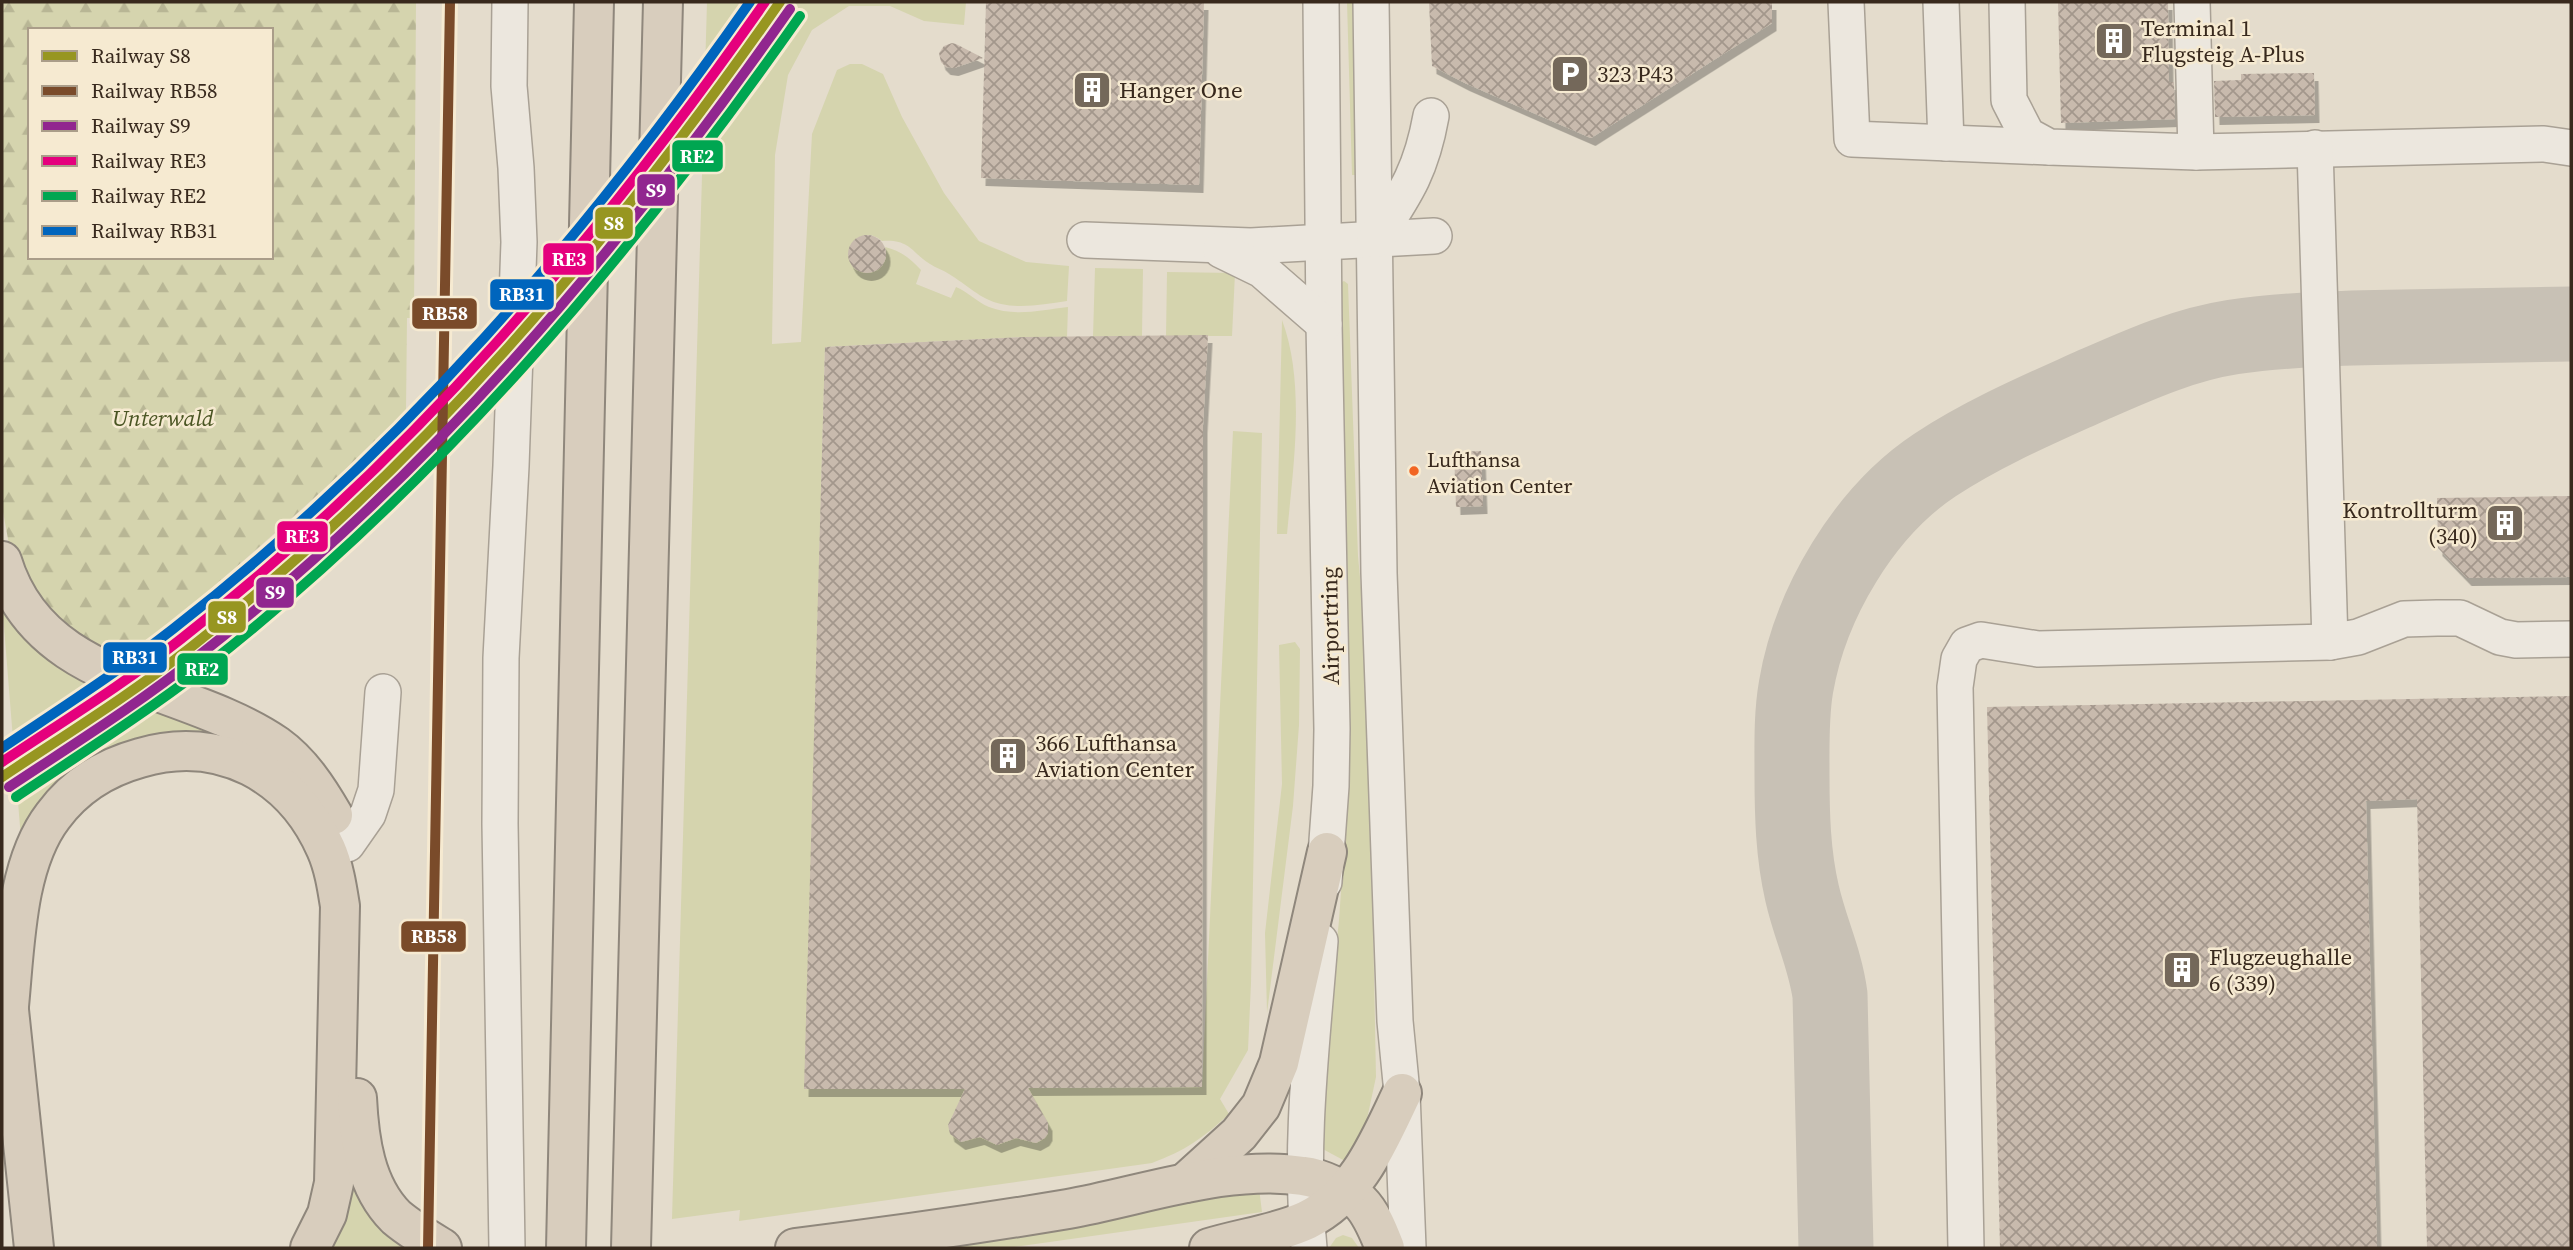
<svg xmlns="http://www.w3.org/2000/svg" width="2573" height="1250" font-family="'Source Serif 4',serif">
<style>
.grass{fill:#d5d4ae}
.forest{fill:url(#forest-firs);fill-rule:evenodd}
.lines{fill:none;stroke-linecap:round;stroke-linejoin:round}
.taxiway{stroke:#c8c1b5;stroke-width:75}
.building{fill:url(#building-cross-hatch);filter:url(#shadow)}
.minor-casing{stroke:#a9a195;stroke-width:38}
.highway-casing{stroke:#8f877c;stroke-width:42}
.minor{stroke:#ece7de;stroke-width:35}
.highway{stroke:#d8cdbd;stroke-width:38}
.rail-1-casing{stroke:#f6ead1;stroke-width:16}
.rail-2-casing{stroke:#f6ead1;stroke-width:16}
.rail-3-casing{stroke:#f6ead1;stroke-width:16}
.rail-4-casing{stroke:#f6ead1;stroke-width:16}
.rail-5-casing{stroke:#f6ead1;stroke-width:16}
.rail-6-casing{stroke:#f6ead1;stroke-width:16}
.rail-1{stroke:#979621;stroke-width:10}
.rail-2{stroke:#7a4b2a;stroke-width:10}
.rail-3{stroke:#91268f;stroke-width:10}
.rail-4{stroke:#e5007d;stroke-width:10}
.rail-5{stroke:#00a651;stroke-width:10}
.rail-6{stroke:#0065bd;stroke-width:10}
.bus-dot{fill:#f26522;stroke:#f6ead1;stroke-width:2.5}
.labels{text-anchor:middle;dominant-baseline:central;stroke-width:5;stroke-linejoin:round;paint-order:stroke}
.bus-label{font-size:21px;fill:#38291d;stroke:#f6ead1;text-anchor:start}
.poi-label{font-size:23px;fill:#38291d;stroke:#f6ead1;text-anchor:start}
.park-label{font-size:23px;font-style:italic;fill:#4a5523;stroke:#f6ead1}
.street-label{font-size:23px;fill:#38291d;stroke:#f6ead1}
.line-badge{stroke:#f6ead1;stroke-width:2.5}
.badge-label{font-size:19px;text-anchor:middle;font-weight:bold;fill:#fff}
</style>
<defs>
<pattern id="forest-firs" width="22" height="20" patternUnits="userSpaceOnUse" patternTransform="scale(1.75)"><rect width="22" height="20" fill="#d5d4ae"/><path d="M5 1l3.5 6h-7zM16 11l3.5 6h-7z" fill="#b8b695"/></pattern>
<pattern id="building-cross-hatch" width="8" height="8" patternUnits="userSpaceOnUse" patternTransform="scale(1.75)"><rect width="8" height="8" fill="#c8baad"/><path d="M0 0l8 8M0 8l8-8" fill="none" stroke="#a3978c"/></pattern>
<filter id="shadow"><feDropShadow dx="4.5" dy="8" stdDeviation="0" flood-color="#0004"/></filter>
</defs>
<rect width="100%" height="100%" fill="#e4dccc"/>
<!-- grass -->
<g class="grass">
<path d="M 707,2 L 966,2 L 964,25 L 924,21 L 890,6 L 849,6 L 812,30 L 788,75 L 775,155 L 772,344 L 801,342 L 812,134 L 837,70 L 850,64 L 862,64 L 883,74 L 902,117 L 944,193 L 979,241 L 1026,262 L 1069,266 L 1067,301 C 1045,304 1023,309 1001,304 C 981,300 966,284 949,274 C 943,270 936,268 930,264 C 911,252 910,239 882,241 C 865,226 845,241 850,262 C 863,280 891,271 885,247 C 901,251 910,258 921,270 L 916,284 L 951,298 L 956,287 C 968,292 977,302 989,307 C 1014,317 1042,310 1068,307 L 1067,337 L 1025,337 L 825,347 L 805,1089 L 1202,1087 L 1233,431 L 1262,433 L 1251,983 L 1248,1050 L 1220,1099 L 1229,1114 C 1202,1139 1186,1150 1152,1163 L 739,1221 L 740,1210 L 672,1219 Z"/>
<polygon points="1347,2 1362,2 1363,175 1352,175"/>
<polygon points="1095,268 1143,269 1142,336 1093,337"/>
<polygon points="1167,272 1235,273 1232,336 1166,336"/>
<polygon points="1344,281 1348,284 1358,556 1368,663 1376,1077 1367,1119 1345,1161 1319,1147 1320,1112 1339,920 1350,764 1346,485 1340,283"/>
<path d="M 1282,320 C 1306,384 1293,468 1287,534 L 1277,534 Z"/>
<polygon points="2,602 238,740 196,740 21,839"/>
<polygon points="1295,642 1300,649 1299,725 1293,806 1267,1013 1265,933 1282,784 1279,645"/>
<polygon points="354,1184 414,1248 332,1248 343,1225"/>
<path d="M 1259,1188 L 1262,1212 L 1008,1248 L 916,1248 C 1031,1233 1145,1213 1259,1188 Z"/>
<polygon points="1343,1235 1352,1238 1359,1248 1329,1248 1336,1238"/>
</g>
<!-- forest -->
<path class="forest" d="M 2,2 L 416,2 L 414,318 L 407,318 L 406,412 C 316,499 223,580 127,659 L 84,637 L 49,615 L 10,550 L 2,506 ZM 30,30 L 271,30 L 271,257 L 30,257 Z"/>
<g class="lines">
<!-- taxiway -->
<path class="taxiway" d="M 1836,1248 L 1830,995 C 1825,958 1810,929 1802,893 C 1793,854 1792,815 1792,775 C 1792,746 1791,716 1796,687 C 1810,604 1864,512 1935,465 C 1982,434 2035,411 2086,388 C 2134,367 2181,345 2233,337 C 2290,329 2345,328 2402,327 C 2458,326 2515,325 2571,324"/>
</g>
<!-- building -->
<g class="building">
<polygon points="986,2 1204,2 1199,185 981,178"/>
<polygon points="1429,2 1772,2 1772,23 1591,138 1465,83 1432,66"/>
<polygon points="2058,2 2168,2 2169,82 2174,82 2175,119 2061,123"/>
<polygon points="952,43 956,44 983,58 954,68 946,67 941,62 939,53 944,46"/>
<polygon points="2314,73 2315,115 2215,117 2214,81 2241,80 2241,74"/>
<circle cx="867" cy="254" r="19"/>
<polygon points="1208,335 1203,425 1202,1087 1028,1088 1048,1123 1048,1133 1045,1138 1036,1143 1016,1138 997,1145 980,1137 961,1142 950,1134 948,1125 965,1089 804,1089 825,347 1025,337"/>
<polygon points="1481,451 1483,506 1456,507 1454,452"/>
<polygon points="2571,496 2571,577 2467,578 2438,548 2437,498"/>
<polygon points="2571,696 2571,1248 2427,1248 2417,799 2366,801 2377,1248 2000,1248 1987,707"/>
</g>
<g class="lines">
<!-- minor casing -->
<g class="minor-casing">
<g id="minor">
<polyline points="1321,2 1324,324 1332,729 1331,786 1324,882"/>
<polyline points="1371,2 1379,573 1395,1021 1402,1093 1408,1248"/>
<polyline points="1846,2 1852,139 2049,147"/>
<polyline points="1941,2 1946,143"/>
<polyline points="2007,2 2009,100 2027,135 2049,147 2196,152 2544,144 2571,148"/>
<polyline points="2192,2 2196,152"/>
<polyline points="2315,148 2330,642"/>
<polyline points="1085,240 1251,246 1434,236"/>
<path d="M 1375,240 C 1405,194 1421,172 1431,116"/>
<polyline points="1221,250 1262,270 1324,324"/>
<polyline points="347,844 368,814 376,790 383,692"/>
<polyline points="507,1248 500,824 501,658 511,466 519,242 516,168 509,86 510,2"/>
<path d="M 1309,1248 C 1299,1146 1312,1043 1320,941"/>
<polyline points="1966,1248 1955,687 1959,659 1967,645 1981,640 2038,649 2330,642 2358,637 2404,619 2437,618 2460,618 2500,637 2516,640 2571,639"/>
</g>
</g>
<!-- highway casing -->
<g class="highway-casing">
<g id="highway">
<path d="M 2,561 C 40,687 182,681 276,745 C 301,763 318,789 333,815"/>
<polyline points="7,991 34,1248"/>
<path d="M 8,1016 C 15,953 14,867 53,816 C 75,786 104,768 140,758 C 220,734 293,774 326,849 C 334,867 337,887 340,906 L 334,1183 L 327,1214 L 310,1248"/>
<path d="M 357,1098 C 359,1139 365,1186 396,1217 C 410,1229 427,1239 442,1248"/>
<polyline points="1185,1183 1239,1134 1261,1106 1279,1063 1327,852"/>
<polyline points="566,1248 594,2"/>
<polyline points="631,1248 663,2"/>
<path d="M 795,1248 C 886,1237 978,1224 1068,1209 C 1141,1196 1229,1164 1303,1176 C 1321,1178 1346,1190 1360,1202 C 1372,1214 1379,1233 1385,1248"/>
<path d="M 1209,1248 C 1241,1238 1277,1234 1307,1220 C 1358,1195 1379,1141 1402,1093"/>
</g>
</g>
<!-- minor -->
<use href="#minor" class="minor"/>
<!-- highway -->
<use href="#highway" class="highway"/>
<!-- rail-1 casing -->
<g class="rail-1-casing">
<path id="rail-1" d="M 2,777 C 65,735 130,695 190,648 C 421,466 612,242 780,2"/>
</g>
<!-- rail-2 casing -->
<g class="rail-2-casing">
<polyline id="rail-2" points="428,1248 450,2"/>
</g>
<!-- rail-3 casing -->
<g class="rail-3-casing">
<path id="rail-3" d="M 9,787 C 72,745 137,705 197,657 C 430,475 621,250 790,9"/>
</g>
<!-- rail-4 casing -->
<g class="rail-4-casing">
<path id="rail-4" d="M 2,762 C 62,722 124,684 181,639 C 410,460 599,239 765,2"/>
</g>
<!-- rail-5 casing -->
<g class="rail-5-casing">
<path id="rail-5" d="M 16,797 C 79,755 144,714 205,667 C 438,484 630,258 800,16"/>
</g>
<!-- rail-6 casing -->
<g class="rail-6-casing">
<path id="rail-6" d="M 2,748 C 60,709 118,672 173,629 C 399,453 587,235 750,2"/>
</g>
<!-- rail-1 -->
<use href="#rail-1" class="rail-1"/>
<!-- rail-2 -->
<use href="#rail-2" class="rail-2"/>
<!-- rail-3 -->
<use href="#rail-3" class="rail-3"/>
<!-- rail-4 -->
<use href="#rail-4" class="rail-4"/>
<!-- rail-5 -->
<use href="#rail-5" class="rail-5"/>
<!-- rail-6 -->
<use href="#rail-6" class="rail-6"/>
</g>
<!-- icons -->
<defs>
<g id="building-square" transform="scale(2.0125)"><rect x="-9" y="-9" width="18" height="18" rx="4" fill="#74685a" stroke="#f6ead1"/><path d="M-4-6H4V6H1V3H-1V6H-4ZM-2.5-4.3h1.7v1.8h-1.7ZM.8-4.3h1.7v1.8H.8ZM-2.5-1h1.7V.8h-1.7ZM.8-1h1.7V.8H.8Z" fill="#fff"/></g>
<g id="parking-square" transform="scale(2.0125)"><rect x="-9" y="-9" width="18" height="18" rx="4" fill="#74685a" stroke="#f6ead1"/><path d="M-3.5-5.5H1a3.5 3.5 0 0 1 0 7H-1V5.5H-3.5ZM-1-3.4V-.6H.8a1.4 1.4 0 0 0 0-2.8Z" fill="#fff"/></g>
</defs>
<g fill-rule="evenodd">
<use href="#building-square" x="2114" y="41"/>
<use href="#parking-square" x="1570" y="74"/>
<use href="#building-square" x="1092" y="90"/>
<use href="#building-square" x="2505" y="523"/>
<use href="#building-square" x="1008" y="756"/>
<use href="#building-square" x="2182" y="970"/>
</g>
<!-- markers -->
<circle class="bus-dot" cx="1414" cy="471" r="6"/>
<g class="labels">
<!-- bus labels -->
<g class="bus-label">
<text x="1427" y="459">Lufthansa<tspan x="1427" dy="26">Aviation Center</tspan></text>
</g>
<!-- poi labels -->
<g class="poi-label">
<text x="2141" y="28">Terminal 1<tspan x="2141" dy="26">Flugsteig A-Plus</tspan></text>
<text x="1597" y="74">323 P43</text>
<text x="1119" y="90">Hanger One</text>
<text x="2478" y="510" text-anchor="end">Kontrollturm<tspan x="2478" dy="26">(340)</tspan></text>
<text x="1035" y="743">366 Lufthansa<tspan x="1035" dy="26">Aviation Center</tspan></text>
<text x="2209" y="957">Flugzeughalle<tspan x="2209" dy="26">6 (339)</tspan></text>
</g>
<!-- park labels -->
<g class="park-label">
<text x="163" y="418">Unterwald</text>
</g>
<!-- street labels -->
<g class="street-label">
<text transform="translate(1330 626) rotate(-91)">Airportring</text>
</g>
</g>
<g class="line-badge">
<rect x="671" y="139" width="53" height="34" rx="7" fill="#00a651"/>
<rect x="636" y="173" width="40" height="34" rx="7" fill="#91268f"/>
<rect x="594" y="206" width="40" height="34" rx="7" fill="#979621"/>
<rect x="542" y="242" width="53" height="34" rx="7" fill="#e5007d"/>
<rect x="489" y="278" width="66" height="33" rx="7" fill="#0065bd"/>
<rect x="411" y="297" width="67" height="33" rx="7" fill="#7a4b2a"/>
<rect x="276" y="520" width="53" height="33" rx="7" fill="#e5007d"/>
<rect x="255" y="576" width="40" height="33" rx="7" fill="#91268f"/>
<rect x="207" y="600" width="40" height="34" rx="7" fill="#979621"/>
<rect x="102" y="641" width="66" height="33" rx="7" fill="#0065bd"/>
<rect x="176" y="652" width="53" height="34" rx="7" fill="#00a651"/>
<rect x="400" y="920" width="67" height="33" rx="7" fill="#7a4b2a"/>
</g>
<g class="badge-label">
<text x="697" y="163">RE2</text>
<text x="656" y="197">S9</text>
<text x="614" y="230">S8</text>
<text x="569" y="266">RE3</text>
<text x="522" y="301">RB31</text>
<text x="445" y="320">RB58</text>
<text x="302" y="543">RE3</text>
<text x="275" y="599">S9</text>
<text x="227" y="624">S8</text>
<text x="135" y="664">RB31</text>
<text x="202" y="676">RE2</text>
<text x="434" y="943">RB58</text>
</g>
<!-- border -->
<rect width="2573" height="1250" fill="none" stroke="#38291d" stroke-width="7"/>
<!-- legend -->
<rect x="28" y="28" width="245" height="231" fill="#f6ead1" stroke="#aa9d89" stroke-width="2"/>
<rect x="42" y="51" width="35" height="10" fill="#979621" stroke="#aa9d89" stroke-width="2"/>
<text x="91" y="63" font-size="21" fill="#38291d">Railway S8</text>
<rect x="42" y="86" width="35" height="10" fill="#7a4b2a" stroke="#aa9d89" stroke-width="2"/>
<text x="91" y="98" font-size="21" fill="#38291d">Railway RB58</text>
<rect x="42" y="121" width="35" height="10" fill="#91268f" stroke="#aa9d89" stroke-width="2"/>
<text x="91" y="133" font-size="21" fill="#38291d">Railway S9</text>
<rect x="42" y="156" width="35" height="10" fill="#e5007d" stroke="#aa9d89" stroke-width="2"/>
<text x="91" y="168" font-size="21" fill="#38291d">Railway RE3</text>
<rect x="42" y="191" width="35" height="10" fill="#00a651" stroke="#aa9d89" stroke-width="2"/>
<text x="91" y="203" font-size="21" fill="#38291d">Railway RE2</text>
<rect x="42" y="226" width="35" height="10" fill="#0065bd" stroke="#aa9d89" stroke-width="2"/>
<text x="91" y="238" font-size="21" fill="#38291d">Railway RB31</text>
</svg>
